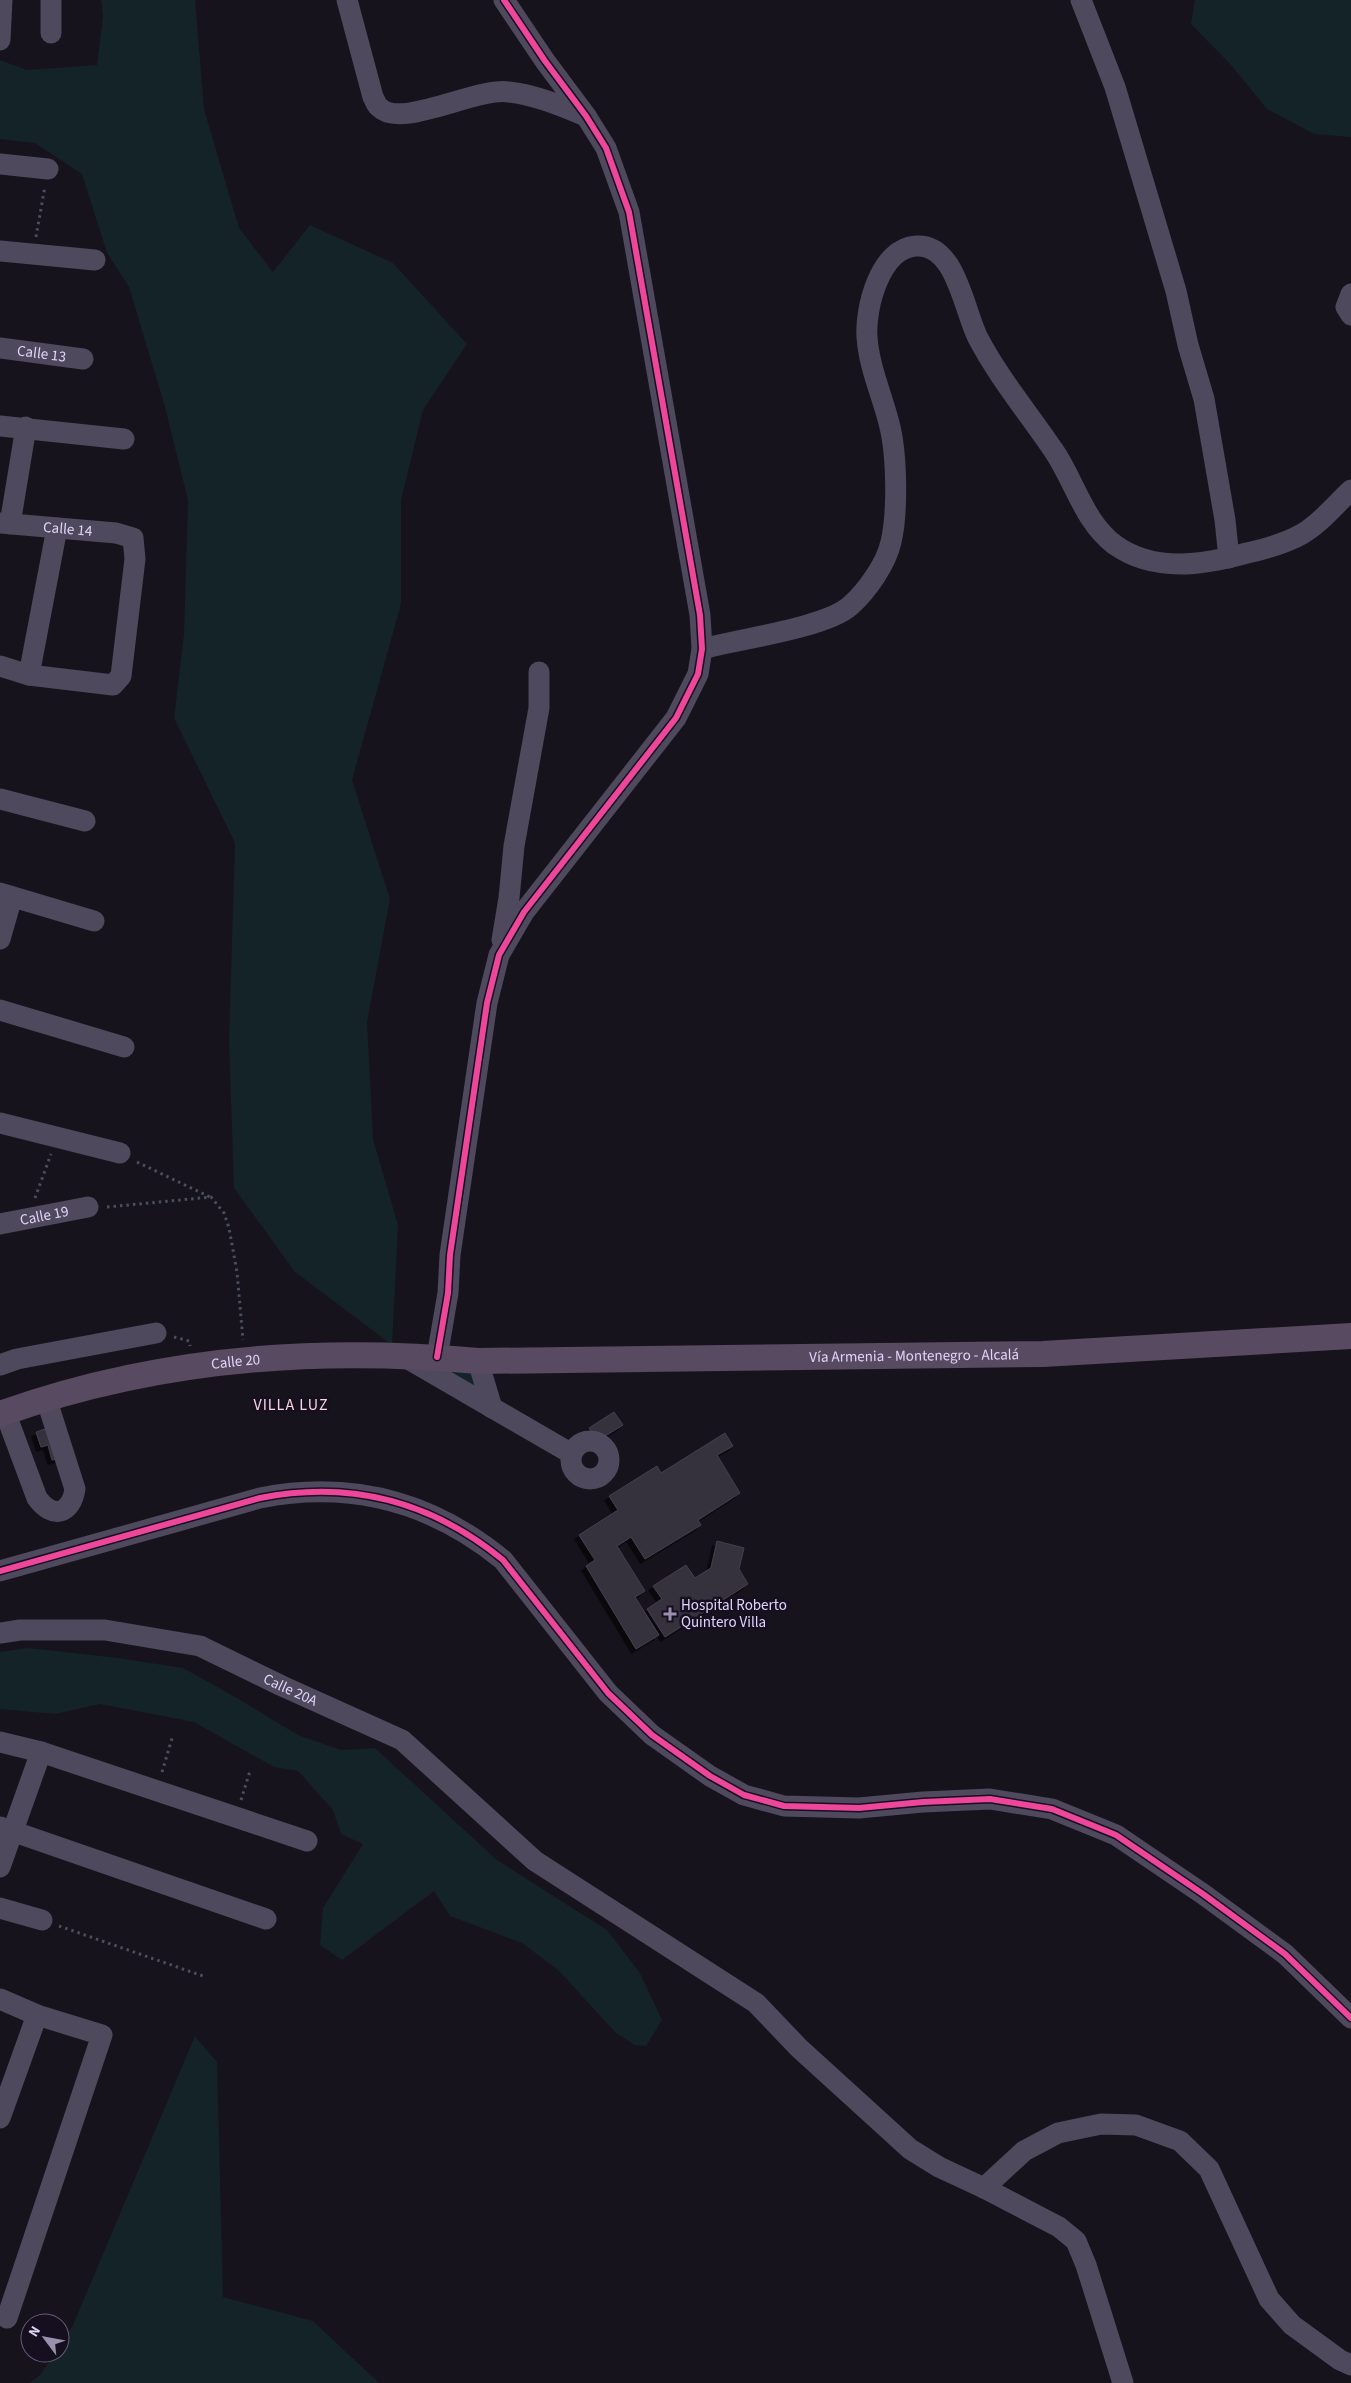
<svg xmlns="http://www.w3.org/2000/svg" width="1351" height="2383" font-family="'Source Sans 3',sans-serif">
<style>
.green{fill:#142327}
.building{fill:#36313e;stroke:#453e4f;filter:url(#shadow)}
.lines{fill:none;stroke-linecap:round;stroke-linejoin:round}
.path{stroke:#494f5d;stroke-width:3;stroke-dasharray:2.5 4;stroke-linecap:butt}
.minor{stroke:#4e495c;stroke-width:21}
.major{stroke:#584a60;stroke-width:26}
.cycleway-casing{stroke:#160f20;stroke-width:9}
.cycleway{stroke:#ed469a;stroke-width:6}
.poi-dot{fill:#9a90ad;stroke:#160f20;stroke-width:2}
.labels{text-anchor:middle;dominant-baseline:central;stroke-width:5;stroke-linejoin:round;paint-order:stroke}
.street-label{font-size:15px;fill:#e0d3fb;stroke:#160f20}
.poi-label{font-size:15px;fill:#e0d3fb;stroke:#160f20;text-anchor:start}
.neighbourhood-label{font-size:16px;letter-spacing:1px;fill:#fbd5e4;stroke:#160f20}
</style>
<defs>
<filter id="shadow"><feDropShadow dx="-4.5" dy="4.5" stdDeviation="0" flood-color="#0009"/></filter>
</defs>
<rect width="100%" height="100%" fill="#17131c"/>
<!-- green -->
<g class="green">
<polygon points="101,0 195,0 204,109 239,228 273,272 310,225 393,263 467,344 423,410 401,500 401,604 352,780 390,899 367,1022 373,1139 398,1225 392,1345 295,1272 234,1188 229,1040 235,843 174,718 184,634 188,500 165,407 129,287 107,253 82,174 35,143 0,139 0,60 27,70 97,65 103,16"/>
<polygon points="1195,0 1351,0 1351,137 1314,134 1267,109 1231,65 1191,24"/>
<polygon points="470,1367 481,1394 431,1369"/>
<polygon points="28,1648 118,1658 183,1668 237,1698 298,1735 341,1750 375,1748 497,1860 607,1930 640,1973 662,2020 646,2046 635,2045 616,2033 558,1970 522,1943 450,1916 434,1891 342,1960 320,1945 323,1908 363,1844 341,1834 333,1810 298,1771 274,1767 194,1722 100,1704 55,1714 0,1709 0,1652"/>
<polygon points="195,2036 217,2062 223,2297 313,2321 379,2383 29,2383 40,2375 55,2353 60,2353 60,2345 73,2325"/>
</g>
<!-- building -->
<g class="building">
<polygon points="614,1412 623,1425 597,1441 589,1428"/>
<polygon points="51,1427 60,1458 52,1460 48,1445 41,1447 36,1432"/>
<polygon points="725,1433 733,1446 717,1455 740,1493 698,1520 701,1525 645,1559 631,1537 617,1546 645,1591 635,1597 659,1635 636,1649 586,1566 595,1560 579,1535 618,1510 609,1496 657,1466 661,1473"/>
<polygon points="717,1541 744,1548 739,1569 748,1584 665,1637 647,1609 662,1599 653,1586 686,1565 695,1578 711,1568"/>
</g>
<g class="lines">
<!-- path -->
<g class="path">
<polyline points="36,237 45,186"/>
<polyline points="137,1162 210,1197"/>
<polyline points="35,1198 51,1154"/>
<polyline points="107,1207 211,1197 224,1213 229,1228 237,1272 243,1340"/>
<polyline points="174,1337 189,1341 190,1346"/>
<polyline points="162,1772 173,1735"/>
<polyline points="241,1800 250,1771"/>
<polyline points="59,1926 203,1976"/>
</g>
<!-- minor -->
<g class="minor">
<path d="M 347,0 L 373,97 C 375,100 376,105 379,107 C 400,130 476,87 509,92 C 536,95 561,106 586,116"/>
<polyline points="1081,0 1115,87 1176,291 1188,345 1204,399 1225,520 1229,558"/>
<polyline points="51,33 51,0"/>
<polyline points="0,40 2,0"/>
<polyline points="0,164 48,169"/>
<polyline points="0,251 95,260"/>
<polyline points="1351,294 1346,307 1351,315"/>
<path id="s1" d="M 0,348 L 83,359"/>
<polyline points="0,426 124,439"/>
<path id="s2" d="M 0,523 L 116,533 L 133,538 L 135,559 L 121,676 L 113,685 L 29,675 L 0,666"/>
<polyline points="10,524 26,427"/>
<path d="M 702,649 C 738,639 825,628 850,606 C 867,591 886,564 891,542 C 898,512 897,453 889,423 C 882,395 869,367 867,337 C 865,308 880,248 916,246 C 956,243 964,311 978,338 C 999,378 1029,414 1054,451 C 1075,482 1084,522 1115,545 C 1155,573 1203,565 1247,553 C 1265,549 1286,543 1302,534 C 1320,524 1336,504 1351,490"/>
<polyline points="29,675 57,528"/>
<polyline points="0,799 85,821"/>
<polyline points="0,893 94,921"/>
<polyline points="0,939 12,897"/>
<polyline points="502,940 509,898 514,846 539,708 539,672"/>
<polyline points="0,1010 124,1047"/>
<polyline points="0,1123 120,1153"/>
<path id="s3" d="M 0,1224 L 88,1207"/>
<polyline points="403,1356 572,1454"/>
<polyline points="437,1357 448,1293 450,1255 487,1003 499,955 524,912 676,718 698,674 702,649 700,615 629,212 606,148 586,116 545,61 504,0"/>
<polyline points="478,1361 492,1408"/>
<polyline points="0,1365 17,1359 156,1333"/>
<path d="M 5,1412 L 37,1498 C 52,1519 71,1515 75,1489 L 46,1398"/>
<circle cx="590" cy="1460" r="19"/>
<path d="M 0,1571 L 260,1498 C 351,1480 431,1501 503,1560 L 608,1693 L 652,1735 L 710,1776 L 744,1795 L 784,1806 L 859,1808 L 923,1802 L 990,1799 L 1052,1809 L 1116,1835 L 1203,1894 L 1285,1954 L 1351,2018"/>
<path id="s4" d="M 0,1633 L 20,1630 L 105,1630 L 200,1646 L 282,1686 L 402,1740 L 535,1861 L 756,2003 L 799,2048 L 910,2149 L 939,2167 L 984,2188 L 1059,2227 L 1076,2241 L 1086,2265 L 1123,2383"/>
<polyline points="0,1742 41,1752 307,1841"/>
<polyline points="0,1827 266,1919"/>
<polyline points="0,1867 41,1752"/>
<polyline points="0,1908 42,1920"/>
<polyline points="0,1999 37,2015 102,2035 7,2318"/>
<polyline points="0,2118 37,2015"/>
<polyline points="984,2188 1024,2151 1058,2133 1101,2124 1136,2125 1180,2141 1209,2169 1269,2299 1292,2325 1340,2360 1351,2365"/>
</g>
<!-- major -->
<path class="major" id="s5" d="M 0,1414 C 153,1359 317,1346 478,1361 L 1043,1354 L 1351,1336"/>
<!-- cycleway casing -->
<g class="cycleway-casing">
<g id="cycleway">
<polyline points="437,1357 448,1293 450,1255 487,1003 499,955 524,912 676,718 698,674 702,649 700,615 629,212 606,148 586,116 545,61 504,0"/>
<path d="M 0,1571 L 260,1498 C 351,1480 431,1501 503,1560 L 608,1693 L 652,1735 L 710,1776 L 744,1795 L 784,1806 L 859,1808 L 923,1802 L 990,1799 L 1052,1809 L 1116,1835 L 1203,1894 L 1285,1954 L 1351,2018"/>
</g>
</g>
<!-- cycleway -->
<use href="#cycleway" class="cycleway"/>
</g>
<!-- markers -->
<path class="poi-dot" d="M667.5 1606.5h5v5h5v5h-5v5h-5v-5h-5v-5h5z"/>
<g class="labels">
<!-- street labels -->
<g class="street-label">
<text stroke="none"><textPath href="#s1" startOffset="42">Calle 13</textPath></text>
<text stroke="none"><textPath href="#s2" startOffset="68">Calle 14</textPath></text>
<text stroke="none"><textPath href="#s3" startOffset="45">Calle 19</textPath></text>
<text stroke="none"><textPath href="#s5" startOffset="921">Vía Armenia - Montenegro - Alcalá</textPath></text>
<text stroke="none"><textPath href="#s5" startOffset="242">Calle 20</textPath></text>
<text stroke="none"><textPath href="#s4" startOffset="302">Calle 20A</textPath></text>
</g>
<!-- poi labels -->
<g class="poi-label">
<text x="681" y="1605">Hospital Roberto<tspan x="681" dy="17">Quintero Villa</tspan></text>
</g>
<!-- neighbourhood labels -->
<g class="neighbourhood-label">
<text x="291" y="1405">VILLA LUZ</text>
</g>
</g>
<!-- north arrow -->
<g transform="translate(45 2338) rotate(302)"><circle r="24" fill="#160f20" stroke="#675d78"/>
<path d="M0-4L9 19L0 12L-9 19Z" fill="#9a90ad"/>
<text y="-8" font-size="14" font-weight="bold" text-anchor="middle" fill="#e0d3fb">N</text>
</g>
</svg>
